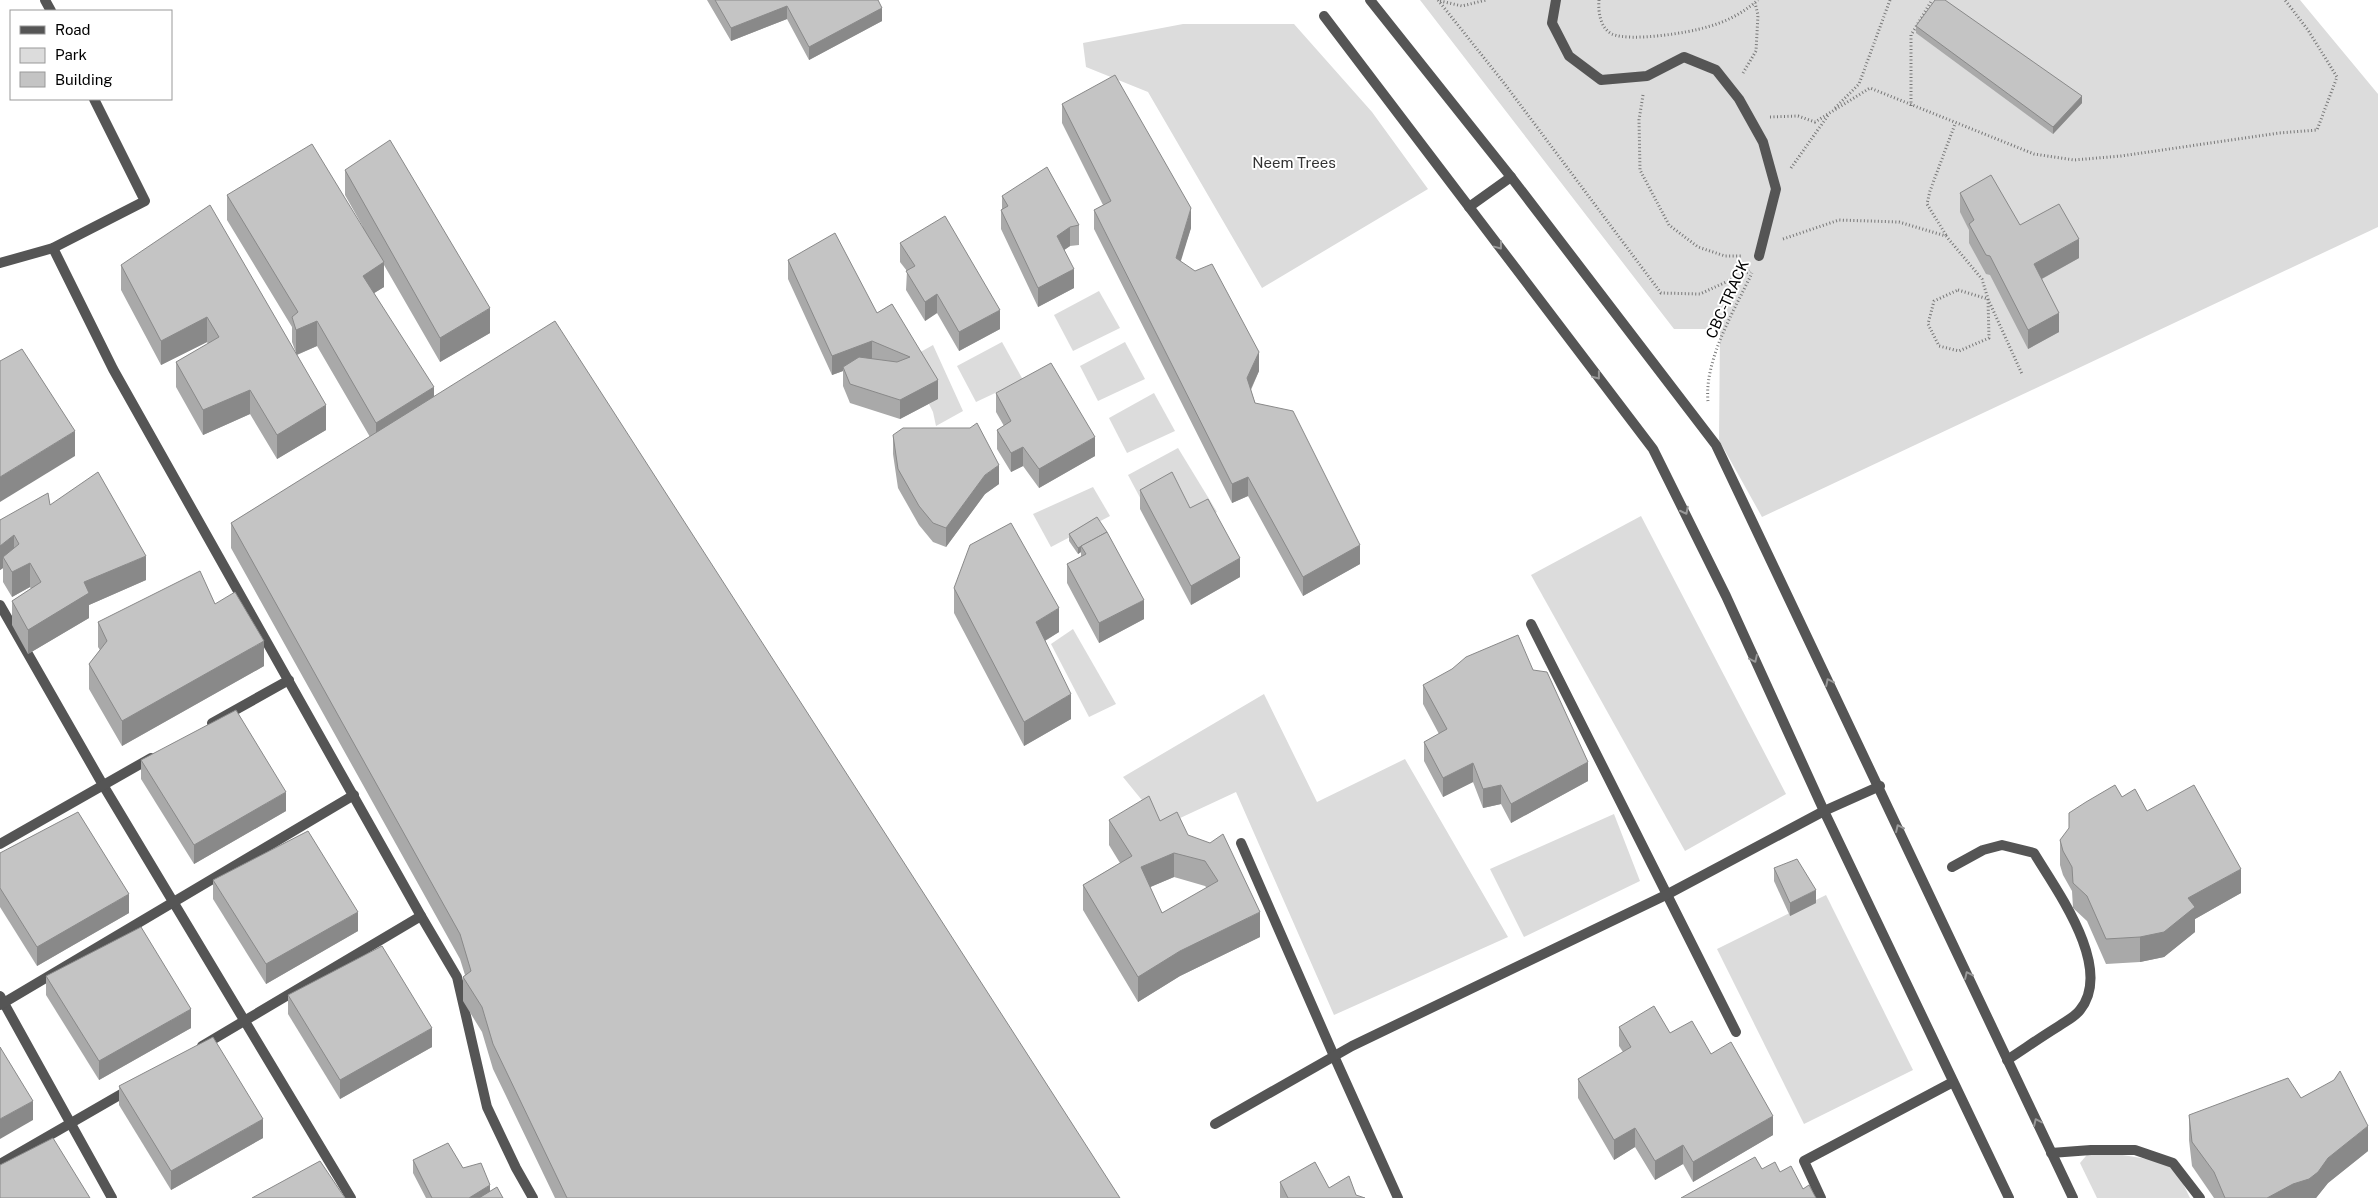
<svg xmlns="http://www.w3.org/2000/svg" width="2378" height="1198" font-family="'Public Sans',sans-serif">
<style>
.green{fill:#dcdcdc}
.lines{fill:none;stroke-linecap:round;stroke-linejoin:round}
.path{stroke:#777;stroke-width:3;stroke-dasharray:1 2.5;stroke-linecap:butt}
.lane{stroke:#555;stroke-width:10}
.street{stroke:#555;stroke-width:10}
.wall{fill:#a9a9a9;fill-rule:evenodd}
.shaded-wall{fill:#898989}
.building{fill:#c4c4c4;stroke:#898989;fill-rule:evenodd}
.oneway{stroke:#999}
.labels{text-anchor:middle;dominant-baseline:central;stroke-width:4;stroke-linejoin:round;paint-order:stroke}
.park-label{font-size:15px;fill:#333;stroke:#fff}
.street-label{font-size:15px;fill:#000;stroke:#fff}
</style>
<rect width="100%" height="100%" fill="#fff"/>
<!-- green -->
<g class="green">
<polygon points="1420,0 2300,0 2378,94 2378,227 1762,517 1719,440 1720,329 1674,329"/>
<polygon points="1183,24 1294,24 1372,112 1428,189 1262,288 1148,92 1086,67 1083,43"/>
<polygon points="1099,291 1120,328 1073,351 1054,315"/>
<polygon points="1002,342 1023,380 976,402 957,366"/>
<polygon points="1125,342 1145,379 1098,401 1080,366"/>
<polygon points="933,345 963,411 936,426 933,412 929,404 938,399 917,354"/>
<polygon points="1154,393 1175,431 1127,453 1109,418"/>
<polygon points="1178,448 1217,512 1194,524 1145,507 1128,475"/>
<polygon points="1093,487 1110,516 1051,547 1033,514"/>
<polygon points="1641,516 1786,794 1685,851 1531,575"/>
<polygon points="1073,629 1116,704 1089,717 1051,644"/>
<polygon points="1264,694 1317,802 1405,759 1508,937 1334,1015 1236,792 1163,826 1123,777"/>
<polygon points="1614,814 1640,881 1524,937 1490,869"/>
<polygon points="1826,895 1913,1070 1804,1124 1717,949"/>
<polygon points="2091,1150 2173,1163 2190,1198 2097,1198 2080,1163"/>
</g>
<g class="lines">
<!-- path -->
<g class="path">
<polyline points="1438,0 1504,83 1661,293 1700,294 1750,271"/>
<path d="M 1599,0 C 1598,11 1600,28 1612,34 C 1630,42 1688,33 1707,27 C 1726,22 1743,13 1758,0"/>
<polyline points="1440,1 1462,6 1486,0"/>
<polyline points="1743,73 1756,51 1758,15 1755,3"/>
<polyline points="1643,95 1639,120 1640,170 1669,225 1698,247 1725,256 1741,256"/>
<polyline points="1911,106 1911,35 1932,0"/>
<polyline points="1835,108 1859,84 1890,0"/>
<polyline points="1770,117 1798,116 1815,122 1870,88 2034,154 2074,160 2121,156 2279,133 2317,130 2337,77 2308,30 2285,0"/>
<polyline points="1791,168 1829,114"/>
<polyline points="1946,235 1927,204 1930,191 1955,124"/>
<polyline points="1783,239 1839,220 1899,222 1946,236 1982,279 1988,299 2022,374"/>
<polygon points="1958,290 1988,299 1989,338 1959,351 1939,346 1928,324 1934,301"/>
<path d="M 1708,401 C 1704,360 1735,309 1752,273"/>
</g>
<!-- lane -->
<g class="lane">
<polyline points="1531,624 1736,1032"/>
<path d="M 1952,867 L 1983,850 L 2002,845 L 2034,853 C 2057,891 2114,968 2080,1010 C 2075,1017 2066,1021 2059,1026 C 2041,1037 2024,1049 2007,1060"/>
<polyline points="1821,1198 1804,1161 1953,1082"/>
</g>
<!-- street -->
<g class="street">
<polyline points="45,0 51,11"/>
<polyline points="1370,0 1511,177 1716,445 2073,1198"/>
<polyline points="1556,0 1552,23 1569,56 1601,80 1647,76 1684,57 1716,70 1739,99 1763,142 1776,189 1759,256"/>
<polyline points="1324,16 1653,449 1726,596 1824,811 2009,1198"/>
<polyline points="1469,207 1511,177"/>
<polyline points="53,248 113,369 421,916 457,977 487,1107 516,1168 533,1198"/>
<polyline points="0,263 53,248 145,201 94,99"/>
<polyline points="0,605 103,785 351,1198"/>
<polyline points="212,723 289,680"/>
<polyline points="1241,843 1334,1056 1398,1198"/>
<polyline points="0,844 151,758"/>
<polyline points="0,996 112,1198"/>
<polyline points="0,1005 354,795"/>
<polyline points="202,1046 421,916"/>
<polyline points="1215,1124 1352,1046 1668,894 1824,811 1880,786"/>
<polyline points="2051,1153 2091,1150 2135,1150 2173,1163 2200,1198"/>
<polyline points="0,1164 130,1089"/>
</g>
</g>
<!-- wall -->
<g class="wall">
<polygon points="707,0 878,0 882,21 809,60 787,19 731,41"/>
<polygon points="1916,26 2082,103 2053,134 1916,33"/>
<polygon points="1062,104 1191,228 1180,261 1259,371 1251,390 1255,403 1360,564 1303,596 1248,496 1232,503 1094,229 1094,210 1103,205 1062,123"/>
<polygon points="345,170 490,333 440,362 384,265 384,287 374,293 434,396 1120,1198 555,1198 493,1069 482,1032 463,1001 463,977 465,975 460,959 231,548 231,523 370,437 317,346 297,355 326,430 277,459 250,414 203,435 176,387 176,362 208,344 207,342 161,365 121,290 121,265 296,353 292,342 292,327 227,220 227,195 363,227 345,195"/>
<polygon points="1960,193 2020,225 2079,258 2042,279 2059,332 2028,349 1990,275 1986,274 1969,243 1969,230 1960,212"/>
<polygon points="1002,196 1079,225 1079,245 1070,246 1064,250 1074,288 1038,307 1001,229 1001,210 1002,209"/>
<polygon points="900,243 1000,329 959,351 937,313 925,321 906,290 907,271 900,262"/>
<polygon points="788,260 877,313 892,304 938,399 900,419 850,403 843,386 843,371 832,375 788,279"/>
<polygon points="996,393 1095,456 1039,488 1023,466 1011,472 997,449 997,430 1004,426 996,412"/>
<polygon points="893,435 999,484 985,494 946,547 933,542 919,525 898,488 893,454"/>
<polygon points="1140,490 1190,508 1240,577 1191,605 1140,509"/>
<polygon points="50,505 146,580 89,605 89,618 28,654 12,625 12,601 31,589 30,587 12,597 3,582 3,568 0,570 0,520"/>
<polygon points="1097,517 1144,619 1099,643 1067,583 1067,564 1081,557 1081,552 1078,554 1069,541 1069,534"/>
<polygon points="954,588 1059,632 1045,641 1071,719 1024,746 954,613"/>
<polygon points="215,604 264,666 122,746 89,689 89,664 100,650 98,647 98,622"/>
<polygon points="1533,670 1588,781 1511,823 1501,804 1483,808 1473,782 1443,797 1424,761 1424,742 1439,734 1423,704 1423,685"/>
<polygon points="141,760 286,811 194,864 141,779"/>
<polygon points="2122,797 2147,811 2241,893 2195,919 2195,932 2164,957 2140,962 2106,964 2087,921 2073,908 2072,891 2063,875 2060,865 2060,840"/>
<path d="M 1109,820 L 1160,821 L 1188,835 L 1260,937 L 1180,976 L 1138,1002 L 1083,910 L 1083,885 L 1120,863 L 1109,845 ZM 1174,877 L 1205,886 L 1207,888 L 1162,913 L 1150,887 Z"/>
<polygon points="0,853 129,913 37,966 0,907"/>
<polygon points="1774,868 1816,903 1790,916 1774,881"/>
<polygon points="213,880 358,931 266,984 213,899"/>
<polygon points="46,976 191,1028 99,1080 46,995"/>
<polygon points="288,995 432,1047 340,1099 288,1014"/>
<polygon points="1619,1027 1670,1033 1711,1054 1773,1135 1693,1182 1683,1164 1655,1180 1635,1147 1614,1160 1578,1098 1578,1079 1623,1052 1619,1046"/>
<polygon points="119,1086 263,1138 171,1190 119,1105"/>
<polygon points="2301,1098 2368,1151 2328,1183 2316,1198 2214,1198 2192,1166 2189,1140 2189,1115"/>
<polygon points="413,1160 463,1168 490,1191 503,1198 426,1198 413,1173"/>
<polygon points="1280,1182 1329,1188 1365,1198 1280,1198"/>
</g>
<!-- shaded-wall -->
<g class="shaded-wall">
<polygon points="787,6 787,19 731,41 731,28"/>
<polygon points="882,8 882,21 809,60 809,47"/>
<polygon points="2082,96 2082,103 2053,134 2053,127"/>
<polygon points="1191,208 1191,228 1176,277 1176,258"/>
<polygon points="1070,227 1070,246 1057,255 1057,236"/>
<polygon points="2079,239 2079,258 2034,283 2034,264"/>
<polygon points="384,262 384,287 363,300 363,276"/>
<polygon points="1074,269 1074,288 1038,307 1038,288"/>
<polygon points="937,294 937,313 925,321 925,302"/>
<polygon points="490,308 490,333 440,362 440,338"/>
<polygon points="1000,310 1000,329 959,351 959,332"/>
<polygon points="2059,313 2059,332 2028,349 2028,330"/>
<polygon points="207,317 207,342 161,365 161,341"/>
<polygon points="317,321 317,346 296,355 296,330"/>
<polygon points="872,341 872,360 843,367 843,371 832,375 832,356"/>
<polygon points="1259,352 1259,371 1247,397 1247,378"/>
<polygon points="938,380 938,399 900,419 900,400"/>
<polygon points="434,387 434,412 376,447 376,423"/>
<polygon points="250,390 250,414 203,435 203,410"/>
<polygon points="326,405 326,430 277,459 277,435"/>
<polygon points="75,431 75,456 0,502 0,477"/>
<polygon points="1095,437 1095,456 1039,488 1039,469"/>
<polygon points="1023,447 1023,466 1011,472 1011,453"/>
<polygon points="999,465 999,484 985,494 946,547 946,528 985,475"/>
<polygon points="1248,477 1248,496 1232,503 1232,484"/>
<polygon points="14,535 14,560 3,557 3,568 0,570 0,546"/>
<polygon points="1084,544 1081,546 1081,552 1078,554 1078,548"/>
<polygon points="1360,545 1360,564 1303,596 1303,577"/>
<polygon points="146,556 146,580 89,605 89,618 28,654 28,630 84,582"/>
<polygon points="1240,558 1240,577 1191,605 1191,586"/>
<polygon points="30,563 30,587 12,597 12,572"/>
<polygon points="1144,600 1144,619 1099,643 1099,623"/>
<polygon points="1059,608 1059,632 1036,646 1036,622"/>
<polygon points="264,641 264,666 122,746 122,721"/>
<polygon points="1071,694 1071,719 1024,746 1024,722"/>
<polygon points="1588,762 1588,781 1511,823 1511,804"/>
<polygon points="1473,763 1473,782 1443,797 1443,778"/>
<polygon points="1501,785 1501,804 1483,808 1483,789"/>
<polygon points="286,792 286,811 194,864 194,845"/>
<polygon points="1174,853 1174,877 1141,891 1141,867"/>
<polygon points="2241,869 2241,893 2195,919 2195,932 2164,957 2140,962 2140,937 2188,898"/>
<polygon points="1816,890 1816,903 1790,916 1790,903"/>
<polygon points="129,894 129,913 37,966 37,947"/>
<polygon points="358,912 358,931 266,984 266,964"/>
<polygon points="1260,912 1260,937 1180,976 1138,1002 1138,977 1180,951"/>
<polygon points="191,1009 191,1028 99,1080 99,1061"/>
<polygon points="432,1028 432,1047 340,1099 340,1080"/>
<polygon points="33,1101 33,1120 0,1139 0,1119"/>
<polygon points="1773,1116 1773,1135 1693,1182 1693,1162"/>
<polygon points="263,1119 263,1138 171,1190 171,1171"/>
<polygon points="2368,1126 2368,1151 2328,1183 2316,1198 2267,1198 2328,1158"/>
<polygon points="1635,1128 1635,1147 1614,1160 1614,1140"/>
<polygon points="1683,1145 1683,1164 1655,1180 1655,1161"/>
<polygon points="490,1185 490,1198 469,1198"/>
</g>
<!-- building -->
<g class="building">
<polygon points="715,0 878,0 882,8 809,47 787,6 731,28"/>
<polygon points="1935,0 1945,0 2082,96 2053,127 1916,26"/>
<polygon points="1115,75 1191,208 1176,258 1195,271 1212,264 1259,352 1247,378 1255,403 1293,411 1360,545 1303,577 1248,477 1232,484 1094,210 1111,201 1062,104"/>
<polygon points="390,140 490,308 440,338 345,170"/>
<polygon points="312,144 384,262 363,276 434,387 376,423 317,321 296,330 292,317 298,312 227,195"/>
<polygon points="1047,167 1079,225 1070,227 1057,236 1074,269 1038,288 1001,210 1008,206 1002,196"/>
<polygon points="1991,175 2020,225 2059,204 2079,239 2034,264 2059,313 2028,330 1990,256 1986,255 1969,224 1974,220 1960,193"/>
<polygon points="210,205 326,405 277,435 250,390 203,410 176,362 219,337 207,317 161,341 121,265"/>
<polygon points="945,216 1000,310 959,332 937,294 925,302 906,271 915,266 900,243"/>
<polygon points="835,233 877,313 892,304 938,380 900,400 850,384 843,367 859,357 897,362 910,357 872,341 832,356 788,260"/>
<polygon points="555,321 1120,1198 567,1198 493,1044 482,1007 463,977 471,971 460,934 231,523"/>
<polygon points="22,349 75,431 0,477 0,361"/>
<polygon points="1051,363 1095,437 1039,469 1023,447 1011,453 997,430 1011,421 996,393"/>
<polygon points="977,423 999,465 985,475 946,528 933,523 919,506 898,469 893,435 903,428 970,428"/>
<polygon points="98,472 146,556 84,582 89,593 28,630 12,601 41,582 30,563 12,572 3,557 19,544 14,535 0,546 0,520 48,493 50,505"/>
<polygon points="1172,472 1190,508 1208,499 1240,558 1191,586 1140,490"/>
<polygon points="1097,517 1107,532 1078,548 1069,534"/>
<polygon points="1011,523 1059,608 1036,622 1071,694 1024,722 954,588 970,545"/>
<polygon points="1107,532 1144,600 1099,623 1067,564 1086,554 1081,546"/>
<polygon points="200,571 215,604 235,592 264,641 122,721 89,664 107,641 98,622"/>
<polygon points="1518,635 1533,670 1547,672 1588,762 1511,804 1501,785 1483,789 1473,763 1443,778 1424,742 1447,729 1423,685 1452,669 1466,657"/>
<polygon points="236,710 286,792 194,845 141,760"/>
<polygon points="2115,785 2122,797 2135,789 2147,811 2194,785 2241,869 2188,898 2195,907 2164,932 2140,937 2106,939 2087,896 2073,883 2072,867 2063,851 2060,840 2069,828 2069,813 2086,802"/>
<path d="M 1149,796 L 1160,821 L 1177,812 L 1188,835 L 1210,843 L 1223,834 L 1260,912 L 1180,951 L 1138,977 L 1083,885 L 1132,856 L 1109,820 ZM 1174,853 L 1205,861 L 1218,881 L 1162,913 L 1141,867 Z"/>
<polygon points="78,812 129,894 37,947 0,888 0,853"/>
<polygon points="308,831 358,912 266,964 213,880"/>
<polygon points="1797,859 1816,890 1790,903 1774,868"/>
<polygon points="141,927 191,1009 99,1061 46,976"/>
<polygon points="382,946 432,1028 340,1080 288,995"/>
<polygon points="1654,1006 1670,1033 1692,1021 1711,1054 1731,1042 1773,1116 1693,1162 1683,1145 1655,1161 1635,1128 1614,1140 1578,1079 1631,1047 1619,1027"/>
<polygon points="213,1037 263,1119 171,1171 119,1086"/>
<polygon points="0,1047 33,1101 0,1119"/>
<polygon points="2340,1071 2368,1126 2328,1158 2318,1172 2309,1179 2293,1184 2267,1198 2225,1198 2214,1172 2192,1142 2189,1115 2288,1078 2301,1098 2334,1080"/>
<polygon points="53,1138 90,1198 0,1198 0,1165"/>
<polygon points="448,1143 463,1168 481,1163 490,1185 469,1198 432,1198 413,1160"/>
<polygon points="1755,1157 1762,1169 1775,1162 1780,1172 1791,1166 1803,1189 1809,1185 1816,1198 1681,1198"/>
<polygon points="320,1161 345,1198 252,1198"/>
<polygon points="1315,1162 1329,1188 1349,1176 1356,1195 1365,1198 1288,1198 1280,1182"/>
<polygon points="497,1187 503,1198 479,1198"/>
</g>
<!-- one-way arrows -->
<defs><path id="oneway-chevron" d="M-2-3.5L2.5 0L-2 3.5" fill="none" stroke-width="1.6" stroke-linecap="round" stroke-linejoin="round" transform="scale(1.25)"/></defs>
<g class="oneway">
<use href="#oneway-chevron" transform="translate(1499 246) rotate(53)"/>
<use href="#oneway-chevron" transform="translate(1597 376) rotate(52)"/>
<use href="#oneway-chevron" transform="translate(1685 511) rotate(63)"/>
<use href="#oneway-chevron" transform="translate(1754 659) rotate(65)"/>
<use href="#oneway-chevron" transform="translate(1829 682) rotate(-116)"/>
<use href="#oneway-chevron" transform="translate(1899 828) rotate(-115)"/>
<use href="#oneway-chevron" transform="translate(1968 975) rotate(-115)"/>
<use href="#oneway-chevron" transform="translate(2037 1122) rotate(-115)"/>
</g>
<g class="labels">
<!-- park labels -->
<g class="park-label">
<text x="1294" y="162">Neem Trees</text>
</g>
<!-- street labels -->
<g class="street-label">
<text transform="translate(1727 299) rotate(-66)">CBC-TRACK</text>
</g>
</g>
<!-- legend -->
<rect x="10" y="10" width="162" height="90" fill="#ffffff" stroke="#999999"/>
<rect x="20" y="26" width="25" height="8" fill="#555555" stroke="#999999"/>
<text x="55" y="35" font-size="15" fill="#000000">Road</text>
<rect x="20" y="48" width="25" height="15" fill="#dcdcdc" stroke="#999999"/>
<text x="55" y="60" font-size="15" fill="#000000">Park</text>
<rect x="20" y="72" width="25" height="15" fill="#c4c4c4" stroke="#999999"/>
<text x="55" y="85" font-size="15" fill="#000000">Building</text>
</svg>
